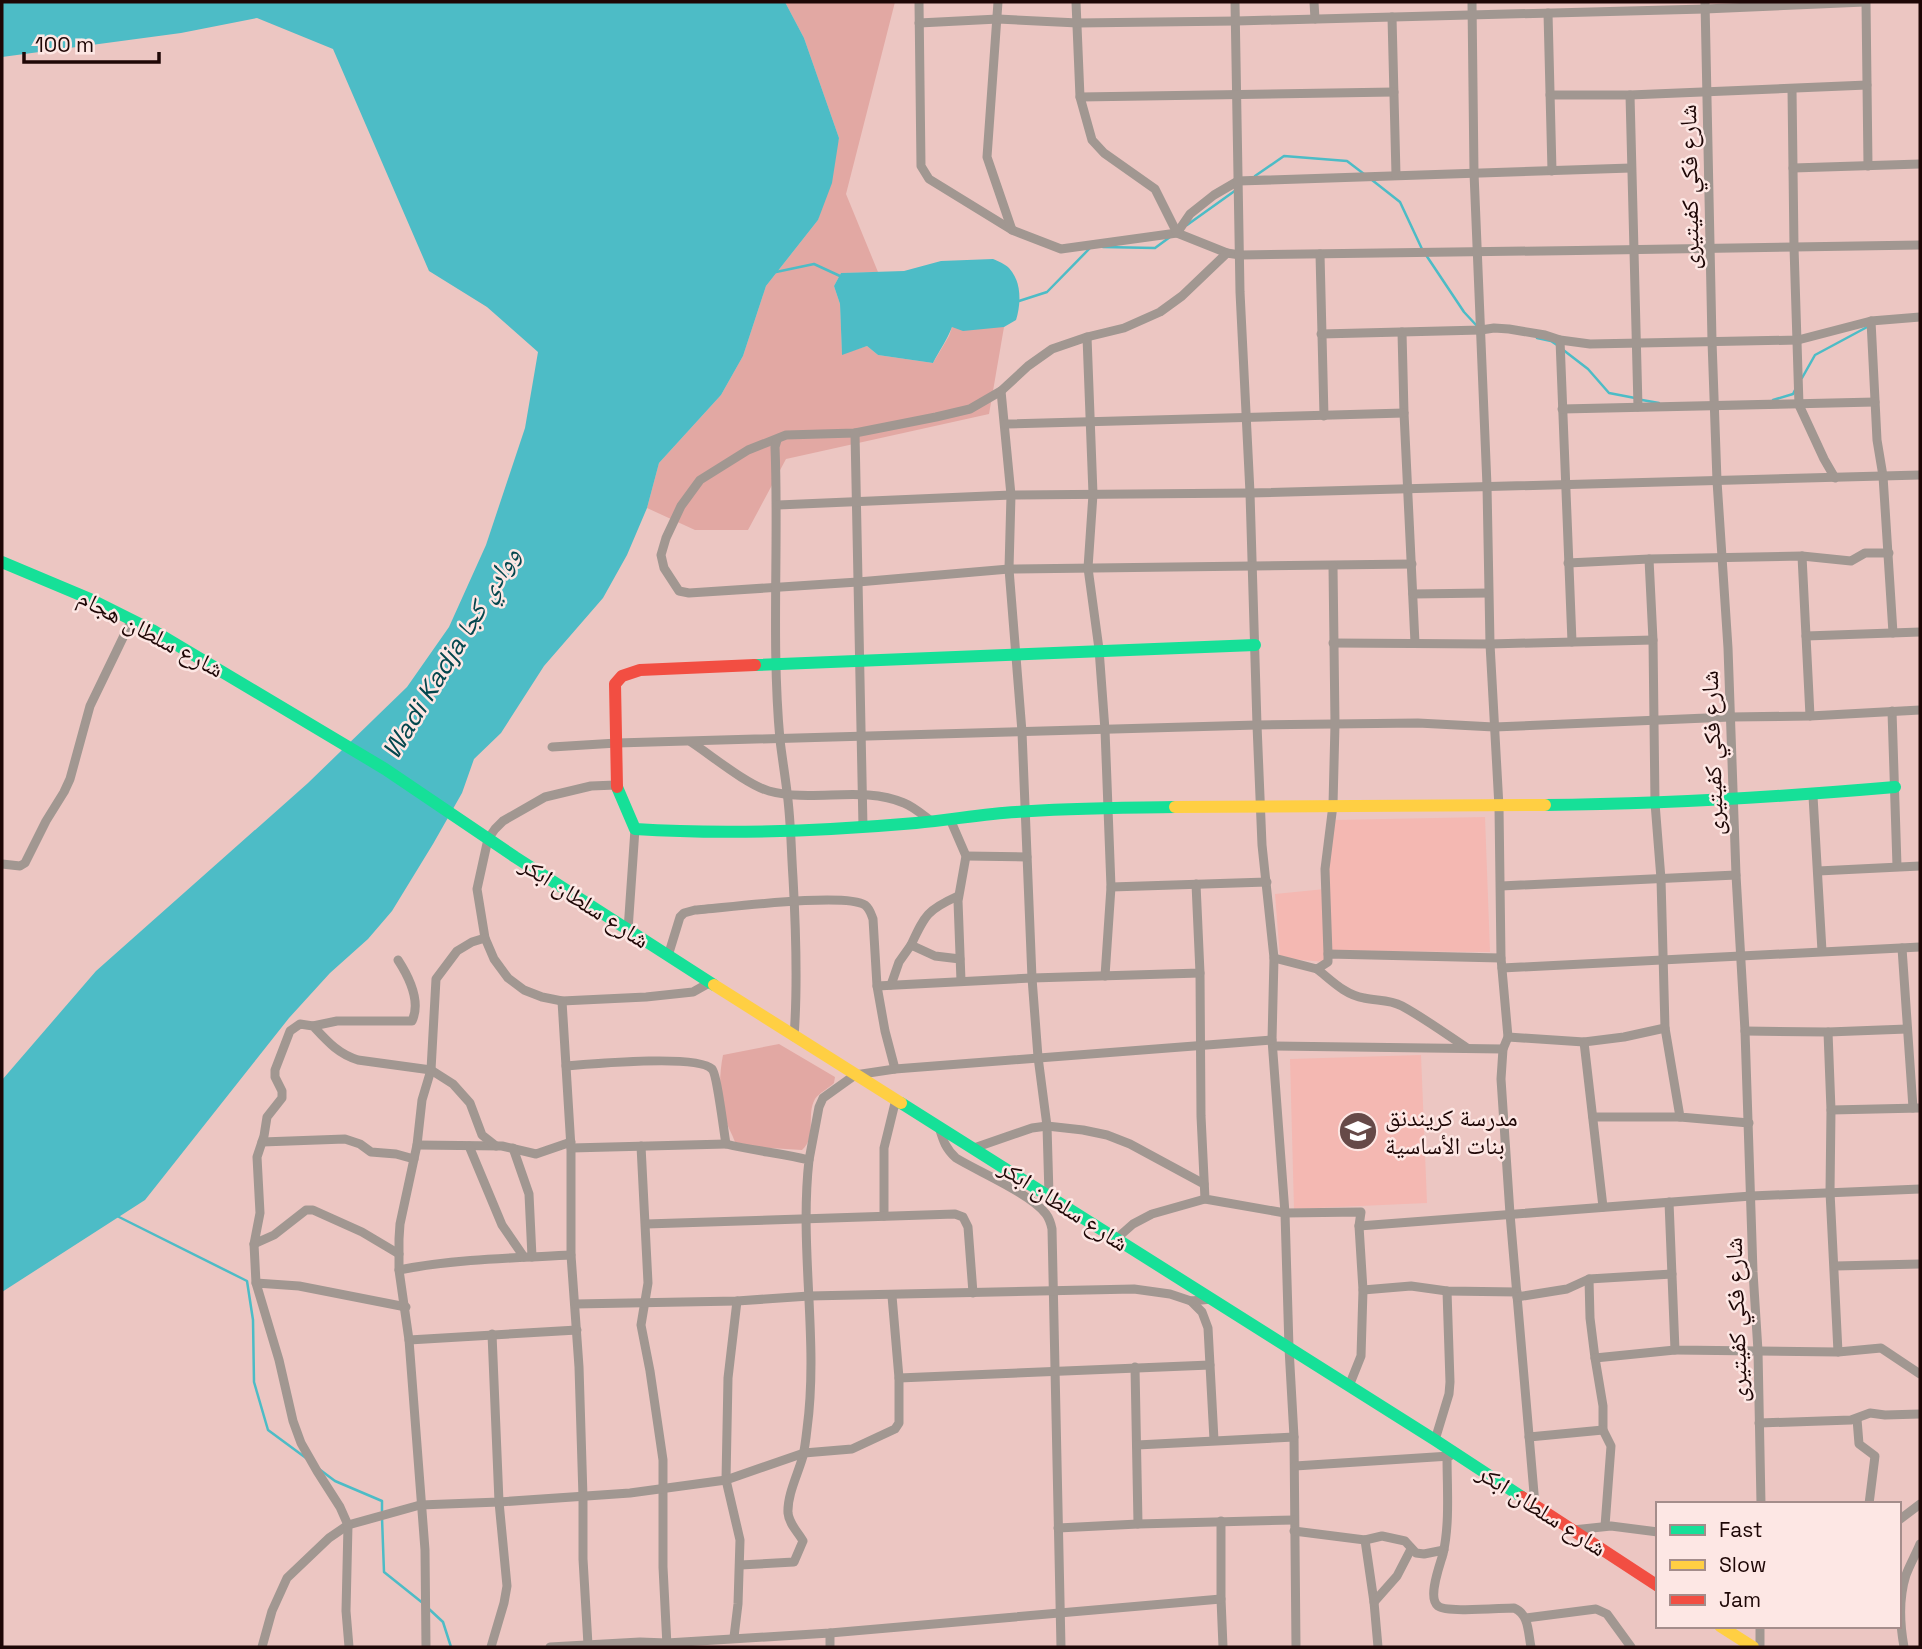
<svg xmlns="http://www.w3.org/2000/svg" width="1922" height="1649" font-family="'Space Grotesk','Noto Naskh Arabic',sans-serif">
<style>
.built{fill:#f4b8b2}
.green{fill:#e2a8a3}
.water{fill:#4dbcc6}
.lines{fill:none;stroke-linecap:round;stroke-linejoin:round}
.stream{stroke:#4dbcc6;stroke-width:2.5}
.street{stroke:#a19791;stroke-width:9}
.fast{stroke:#16e098;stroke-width:12}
.slow{stroke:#ffcf43;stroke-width:12}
.jam{stroke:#f24e42;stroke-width:12}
.labels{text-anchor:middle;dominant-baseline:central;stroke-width:5;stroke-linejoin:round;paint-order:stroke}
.street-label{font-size:24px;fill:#1e0706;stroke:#fde7e4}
.poi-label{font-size:24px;fill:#1e0706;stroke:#fde7e4;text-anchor:start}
.water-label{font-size:26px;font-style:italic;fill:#03464d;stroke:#fde7e4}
</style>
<rect width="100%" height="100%" fill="#ecc6c2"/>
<!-- built -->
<g class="built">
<polygon points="1485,817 1490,952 1331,951 1328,869 1334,820"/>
<polygon points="1325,889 1325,962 1280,958 1275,894"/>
<polygon points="1421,1055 1427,1203 1294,1209 1290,1059"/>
</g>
<!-- green -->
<g class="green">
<polygon points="785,2 895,2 846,194 878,272 841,273 834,286 840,304 842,354 867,346 878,355 933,363 949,336 952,327 1004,327 989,414 786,459 748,530 695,530 647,508 659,463 721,395 743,356 766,286 818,220 839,138 804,38"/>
<path d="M 779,1044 L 835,1077 L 834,1083 C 829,1088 819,1093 815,1099 C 806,1114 817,1137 802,1150 L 754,1147 L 735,1142 C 732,1134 727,1125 724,1116 C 719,1098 719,1074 723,1055 Z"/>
</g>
<!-- water -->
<g class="water">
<polygon points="2,2 785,2 804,38 839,138 832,183 818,220 766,286 743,356 721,395 659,463 647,508 627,555 603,598 544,666 501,733 474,759 462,793 433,844 392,911 368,939 330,973 289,1018 145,1200 2,1292 2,1080 96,971 308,783 407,687 449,627 486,545 525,428 538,352 487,307 429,271 333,49 257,18 181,33 2,57"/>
<path d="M 993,259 C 998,261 1005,264 1009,268 C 1022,282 1021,304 1016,320 L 1004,327 L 963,331 L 952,327 C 947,340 939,351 933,363 L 878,355 L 867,346 L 842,355 L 840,304 L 834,286 L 841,273 L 904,271 L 941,261 Z"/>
</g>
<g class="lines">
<!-- stream -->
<g class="stream">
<polyline points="1255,176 1284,156 1347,161 1364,174"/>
<polyline points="1372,180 1400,202 1422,249"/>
<polyline points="1187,225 1236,190"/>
<polyline points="1103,247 1155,248 1170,237"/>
<polyline points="1426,255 1464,312 1477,326"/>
<polyline points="776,272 814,264 840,276"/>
<polyline points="1019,301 1047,292 1090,248"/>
<polyline points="1537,338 1551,341 1557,345"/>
<polyline points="1562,349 1588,369 1609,393 1635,398"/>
<polyline points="1802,378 1815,355 1869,326"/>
<polyline points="1642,400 1659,403"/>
<polyline points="1773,400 1793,394 1795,390"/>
<polyline points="117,1216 247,1281 253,1320 254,1382 268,1430 306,1458"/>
<polyline points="319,1469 335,1481 382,1501 382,1511"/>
<polyline points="382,1518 384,1572 424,1604"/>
<polyline points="429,1609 443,1622 451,1647"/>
</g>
<!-- street -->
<g class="street">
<polyline points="919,2 921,166 929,179 1012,230 1061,249 1177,233 1190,214 1214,195 1238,181 1631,168"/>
<polyline points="998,2 987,157 1012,230"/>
<path d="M 1076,2 L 1080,97 L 1092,140 L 1104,153 L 1155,189 L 1177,233 L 1227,253 L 1240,255 C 1467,253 1693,248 1920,245"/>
<polyline points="1235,2 1240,292 1250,493 1257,725 1262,845 1274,958 1272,1040 1285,1213 1289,1348 1294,1437 1296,1647"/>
<polyline points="1314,2 1315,19"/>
<polyline points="1472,2 1474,173 1487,486 1490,644 1499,807 1501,958 1508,1037 1503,1049 1501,1079 1510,1214 1535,1505"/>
<polyline points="1705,2 1712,341 1717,481 1728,648 1736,875 1745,1031 1753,1272 1758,1351 1761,1504"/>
<polyline points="1866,2 1868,166"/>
<polyline points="1548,13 1552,171"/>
<polyline points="1392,17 1396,175"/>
<polyline points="919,23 998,19 1078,23 1236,21 1705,9 1865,2"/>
<polyline points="1792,89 1794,247 1799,405 1824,459 1835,478"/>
<polyline points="1550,95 1630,95 1867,85"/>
<polyline points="1630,95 1638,407"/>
<polyline points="1080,97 1394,92"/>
<polyline points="1793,168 1920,164"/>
<polyline points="1227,253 1182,296 1160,312 1124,328 1087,337 1052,349 1028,366 1001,391 970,409 936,417 855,433 786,435 748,450 700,480 681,506 666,538 661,555 664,568 679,591 689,593 858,582 1009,569 1412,564"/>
<polyline points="1320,254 1324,416"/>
<polyline points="1871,321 1877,440 1883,476 1893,633"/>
<polyline points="1402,332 1404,413 1415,643"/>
<polyline points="1321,334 1481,330 1494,328 1509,329 1545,335 1560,340 1590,344 1798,340 1871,321 1920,317"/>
<polyline points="1087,337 1093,494 1088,568 1099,649 1105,730 1111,887 1105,976"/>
<polyline points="1560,340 1572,642"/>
<polyline points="1001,391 1011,495 1009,569 1022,732 1032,978 1038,1057 1047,1126 1049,1195"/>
<polyline points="1562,409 1875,402"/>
<polyline points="1005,424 1404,413"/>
<polyline points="855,433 863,827"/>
<path d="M 777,440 L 775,447 C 779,544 771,642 780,740 C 782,757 785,775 787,792 C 791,821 791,849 793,878 C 796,931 798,984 794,1037"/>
<polyline points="778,505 1011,495 1250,493 1920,475"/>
<polyline points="1802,556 1810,716"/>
<polyline points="1649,559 1653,640 1655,803 1661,879 1665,1028 1680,1117 1749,1123"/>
<polyline points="1568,563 1649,559 1802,556 1851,561 1865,553 1889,553"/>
<polyline points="1413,594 1488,593"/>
<polyline points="1806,636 1920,632"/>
<polyline points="1333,643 1490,644 1653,640"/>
<polyline points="1892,711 1897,866"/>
<path d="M 691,742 C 711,755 747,785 769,791 C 813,803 862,785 904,803 C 914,807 923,815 931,821"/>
<polyline points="552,747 617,743 1257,725 1418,723 1494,727 1730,717 1810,716 1920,710"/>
<polyline points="616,785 591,786 545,797 503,821 495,829 488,839 477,889 485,938 494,959 508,978 524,990 542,997 562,1001 646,997 693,992 709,983"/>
<polyline points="1813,796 1822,951"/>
<polyline points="950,819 966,856 958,901 961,981"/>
<polyline points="966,856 1027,857"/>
<polyline points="2,864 20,866 25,863 46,821 64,792 70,779 90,706 132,619"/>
<polyline points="1818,871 1920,866"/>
<polyline points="1501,886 1736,875"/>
<polyline points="1111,887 1267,882"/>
<polyline points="628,930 635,829"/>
<path d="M 911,945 C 925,915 927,910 958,896"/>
<polyline points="1902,948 1913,1108"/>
<polyline points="1328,954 1325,869 1333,805 1335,724 1333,566"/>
<path d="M 668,956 L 680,917 L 684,913 L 695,910 C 724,908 845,892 865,905 C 870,909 871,914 873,919 L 877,986 L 885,1031 L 895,1069"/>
<polyline points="1274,958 1317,969 1328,962 1328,954 1501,958"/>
<polyline points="1502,968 1920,947"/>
<path d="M 1317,969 C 1331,980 1345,995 1364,998 C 1377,1001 1389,999 1402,1006 C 1424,1018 1446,1034 1467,1048"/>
<polyline points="1200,973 1201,1116 1205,1199 1285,1213 1361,1212 1359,1226 1363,1290 1361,1356 1349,1386"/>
<polyline points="891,985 899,962 911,945 935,956 960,959"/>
<polyline points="877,986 1032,978 1200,973 1196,884"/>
<polyline points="562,1001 571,1148 571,1255 579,1367 583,1497 583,1559 588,1645"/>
<path d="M 313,1026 L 337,1021 L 412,1021 C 421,1002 409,977 398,960"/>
<polyline points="1745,1031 1828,1032 1907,1029"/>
<polyline points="1828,1032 1831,1110 1830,1192 1838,1352"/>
<polyline points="1508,1037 1584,1042 1624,1037 1665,1028"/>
<polyline points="1584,1042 1603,1207"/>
<polyline points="1274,1046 1503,1049"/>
<path d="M 566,1066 C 591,1064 697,1054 712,1069 C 717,1074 724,1133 726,1144 C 754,1151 781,1153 809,1160 C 799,1250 819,1340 807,1429 C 806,1438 805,1447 803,1456 C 798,1474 787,1495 788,1513 C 789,1524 798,1532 803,1541 L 794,1562 L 740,1565"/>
<polyline points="1831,1110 1920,1108"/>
<polyline points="1593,1117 1680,1117"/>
<path d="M 939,1127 C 943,1140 945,1148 956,1158 C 979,1172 1031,1194 1046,1214 C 1049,1218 1051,1224 1052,1229 L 1061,1647"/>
<polyline points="262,1142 345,1139 360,1144 371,1152 396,1154 414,1159"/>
<polyline points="417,1145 502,1146 536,1154 571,1142"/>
<polyline points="469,1146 502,1225 524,1257"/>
<polyline points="641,1146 648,1283 641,1325 650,1371 663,1460 663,1567 667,1646"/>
<polyline points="513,1148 529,1194 532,1257"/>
<polyline points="571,1148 726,1144"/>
<polyline points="974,1148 1032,1128 1047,1126 1083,1130 1107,1135 1130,1144 1204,1184"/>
<polyline points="809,1160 819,1107 823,1098 855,1075 895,1069 1272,1040"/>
<polyline points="1669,1202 1675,1350 1838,1352 1881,1348 1920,1374"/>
<polyline points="884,1216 884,1148 896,1099"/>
<polyline points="646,1224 955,1214 963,1217 968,1227 973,1293"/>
<polyline points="1359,1226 1751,1196 1920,1189"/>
<polyline points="1116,1239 1133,1224 1152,1214 1205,1199"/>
<polyline points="254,1244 274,1235 306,1210 313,1210 362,1232 399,1254"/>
<polyline points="1835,1266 1920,1264"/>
<path d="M 399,1270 C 456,1259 514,1258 571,1255"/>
<polyline points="1589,1279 1590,1318 1595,1358 1675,1350"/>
<polyline points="256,1283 299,1286 406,1307"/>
<polyline points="1363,1290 1411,1286 1447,1291 1517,1292"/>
<polyline points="1517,1297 1567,1289 1589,1279 1672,1274"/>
<polyline points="1191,1301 1202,1312 1208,1328 1214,1440"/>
<polyline points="575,1304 737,1301 809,1296 1134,1289 1170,1294 1191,1301 1212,1299"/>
<polyline points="409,1340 577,1330"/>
<polyline points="1595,1358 1603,1406 1603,1430 1611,1446 1605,1526"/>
<polyline points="1135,1367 1138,1524"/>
<polyline points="899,1378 1210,1365"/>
<polyline points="1857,1419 1859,1444 1875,1456 1869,1504"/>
<polyline points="1759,1423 1851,1420 1870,1413 1885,1415 1920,1414"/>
<polyline points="1529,1437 1603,1430"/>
<polyline points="1435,1440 1449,1394 1450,1382 1447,1291"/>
<polyline points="1137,1445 1294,1437"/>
<path d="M 1447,1456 C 1447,1488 1450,1523 1443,1554 C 1440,1565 1427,1598 1438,1606 C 1447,1613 1500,1608 1514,1608 C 1529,1614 1528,1632 1531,1647"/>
<polyline points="1295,1466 1450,1456"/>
<polyline points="1899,1520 1920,1504"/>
<polyline points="1221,1521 1221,1599 1223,1647"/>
<polyline points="1058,1528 1138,1524 1294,1520"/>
<polyline points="1573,1530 1611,1526 1658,1532"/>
<polyline points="1294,1531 1365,1540 1382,1536 1405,1541 1416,1553 1424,1554 1444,1550"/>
<polyline points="1365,1540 1374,1602 1378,1647"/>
<polyline points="1374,1602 1397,1576 1411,1549"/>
<polyline points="1526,1618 1596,1609 1607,1614 1631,1647"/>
<polyline points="830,1633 830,1647"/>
<polyline points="734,1637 738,1604 740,1540 726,1480 728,1378 737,1301"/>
<polyline points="262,1647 272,1611 287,1578 329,1538 348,1525 420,1505 499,1502 630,1493 726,1480 804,1453 852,1449 895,1429 899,1423 899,1378 892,1296"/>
<path d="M 349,1647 L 346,1611 L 348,1525 L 340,1507 L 317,1471 L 301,1443 L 293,1421 L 279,1360 L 256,1283 L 254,1244 L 260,1213 L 257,1157 L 264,1136 L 267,1117 L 282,1098 L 282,1091 L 275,1077 L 275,1070 L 290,1031 L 300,1024 L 313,1026 C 327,1041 338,1054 358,1060 L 431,1070 L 453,1084 L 470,1103 L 482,1135 L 496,1146"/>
<polyline points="426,1647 425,1550 409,1340 399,1270 399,1239 400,1224 417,1145 422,1100 431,1070 436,979 457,951 472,942 485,938"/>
<polyline points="491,1647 504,1603 507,1586 499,1502 492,1334"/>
<polyline points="550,1647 640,1642 667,1643 830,1633 1221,1599"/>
<polyline points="1760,1647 1760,1626"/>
<path d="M 1904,1647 C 1900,1625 1899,1597 1906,1575 C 1910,1564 1916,1554 1920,1544"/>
</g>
<!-- fast -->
<g class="fast">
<polyline points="2,562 90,599 152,630 385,769 515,857 714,985"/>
<polyline points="755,665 1255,645"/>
<path d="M 617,787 L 635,829 C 728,835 823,831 916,823 C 950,820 983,814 1016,812 C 1069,808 1122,808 1175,807"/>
<path d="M 1545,805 C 1662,804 1779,797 1895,787"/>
<polyline points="901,1103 1435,1440 1522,1497"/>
</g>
<!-- slow -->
<g class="slow">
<polyline points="1175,807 1545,805"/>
<polyline points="714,985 901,1103"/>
<polyline points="1720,1626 1753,1647"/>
</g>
<!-- jam -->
<g class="jam">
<polyline points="617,787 615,684 622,676 640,670 755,665"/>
<polyline points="1522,1497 1658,1586"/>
</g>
</g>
<!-- icons -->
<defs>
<g id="school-disc" transform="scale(2.0125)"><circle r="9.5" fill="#664a48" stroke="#fde7e4"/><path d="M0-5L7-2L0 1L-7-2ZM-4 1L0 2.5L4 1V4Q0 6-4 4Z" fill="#fff"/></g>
</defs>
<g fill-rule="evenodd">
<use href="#school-disc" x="1358" y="1131"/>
</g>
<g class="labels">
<!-- street labels -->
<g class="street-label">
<text transform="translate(1689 187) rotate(-91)">شارع فكي كفيتيرى</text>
<text transform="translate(151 633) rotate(28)">شارع سلطان هجام</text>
<text transform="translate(1712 753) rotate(-92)">شارع فكي كفيتيرى</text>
<text transform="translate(585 902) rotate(33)">شارع سلطان ابكر</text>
<text transform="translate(1064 1205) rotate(33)">شارع سلطان ابكر</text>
<text transform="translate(1736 1320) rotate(-92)">شارع فكي كفيتيرى</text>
<text transform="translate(1542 1510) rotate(33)">شارع سلطان ابكر</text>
</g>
<!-- poi labels -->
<g class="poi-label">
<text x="1385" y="1117">مدرسة كريندنق<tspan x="1385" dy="28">بنات الأساسية</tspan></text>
</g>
<!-- water labels -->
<g class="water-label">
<text transform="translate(451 653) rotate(-59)">Wadi Kadja ووادي كجا</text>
</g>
</g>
<!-- border -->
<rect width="1922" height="1649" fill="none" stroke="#1e0706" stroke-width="7"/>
<!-- legend -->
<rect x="1656" y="1502" width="245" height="126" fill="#fde7e4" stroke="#a48d8b" stroke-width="2"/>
<rect x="1670" y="1525" width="35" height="10" fill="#16e098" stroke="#a48d8b" stroke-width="2"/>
<text x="1719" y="1537" font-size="21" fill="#1e0706">Fast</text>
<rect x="1670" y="1560" width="35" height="10" fill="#ffcf43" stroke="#a48d8b" stroke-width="2"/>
<text x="1719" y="1572" font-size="21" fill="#1e0706">Slow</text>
<rect x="1670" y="1595" width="35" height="10" fill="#f24e42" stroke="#a48d8b" stroke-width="2"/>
<text x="1719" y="1607" font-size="21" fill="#1e0706">Jam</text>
<!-- scale -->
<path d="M24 52v10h135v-10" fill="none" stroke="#1e0706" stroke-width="3.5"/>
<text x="35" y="52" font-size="21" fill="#1e0706" stroke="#fde7e4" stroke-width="5" paint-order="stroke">100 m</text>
</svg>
